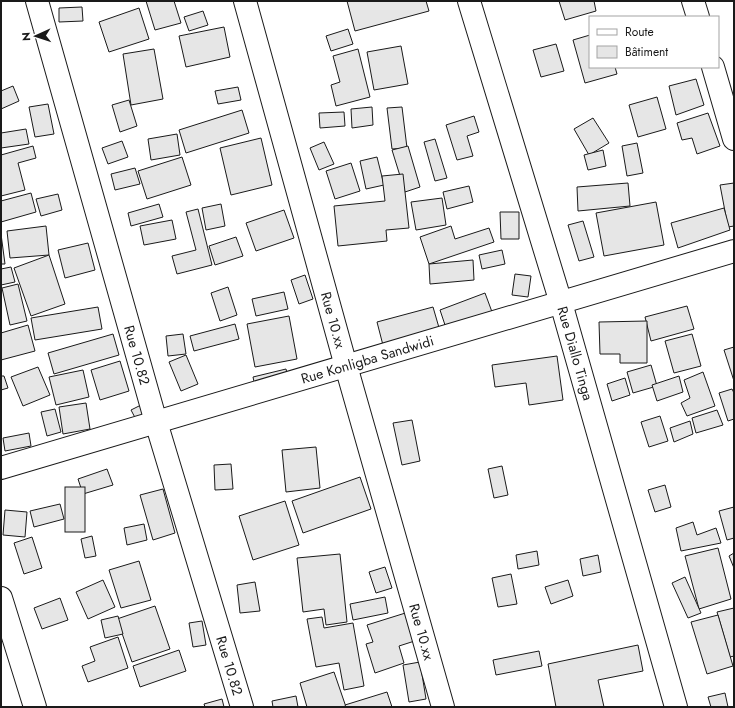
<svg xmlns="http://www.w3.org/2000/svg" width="735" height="708" font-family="Jost,sans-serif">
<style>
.building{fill:#e6e6e6;stroke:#1a1a1a}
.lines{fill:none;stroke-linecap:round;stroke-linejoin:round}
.minor-casing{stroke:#1a1a1a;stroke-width:24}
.minor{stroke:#fff;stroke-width:22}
.labels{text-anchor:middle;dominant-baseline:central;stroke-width:3;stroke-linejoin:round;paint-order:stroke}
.street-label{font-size:14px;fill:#1a1a1a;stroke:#fff}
</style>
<rect width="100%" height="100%" fill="#fff"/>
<!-- building -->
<g class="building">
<polygon points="146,1 174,1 181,23 155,30"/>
<polygon points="347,1 426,1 429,11 355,31"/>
<polygon points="559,1 594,1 596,11 565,20"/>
<polygon points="82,7 83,21 59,22 59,8"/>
<polygon points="139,8 149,39 109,52 99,22"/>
<polygon points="203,11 208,25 189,31 184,17"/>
<polygon points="224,27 230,57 186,67 179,36"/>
<polygon points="348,29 353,44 331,51 326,36"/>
<polygon points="590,35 590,67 615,67 617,74 585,83 573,40"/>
<polygon points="556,44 564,71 541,77 533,50"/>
<polygon points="401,46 408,84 374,90 367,52"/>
<polygon points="154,49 163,99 131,105 123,54"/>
<polygon points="358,49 370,97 336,106 331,85 340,82 333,56"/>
<polygon points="696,79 704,105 676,115 669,86"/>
<polygon points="13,86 19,101 1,109 1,91"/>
<polygon points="238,87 241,100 218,104 215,91"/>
<polygon points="657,97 666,129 638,137 629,105"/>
<polygon points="129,100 137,126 120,132 112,105"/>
<polygon points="48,104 54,134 35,137 29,107"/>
<polygon points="372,107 373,125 352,128 351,109"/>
<polygon points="402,107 407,148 392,149 387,108"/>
<polygon points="242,110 249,133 186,153 179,130"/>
<polygon points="344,112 345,126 320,128 319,113"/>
<polygon points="708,113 720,146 697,154 692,138 682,140 677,123"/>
<polygon points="474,116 479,132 467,136 473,156 457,160 446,125"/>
<polygon points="593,118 609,143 589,155 574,129"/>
<polygon points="26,129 29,144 1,148 1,133"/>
<polygon points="177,134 180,155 151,160 148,139"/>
<polygon points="261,138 272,185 231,195 220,148"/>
<polygon points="435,139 447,178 435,181 424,142"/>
<polygon points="122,141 128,157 108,164 102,148"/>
<polygon points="324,142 334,164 319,170 310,148"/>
<polygon points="637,143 643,173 627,176 622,146"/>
<polygon points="33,146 36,158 18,163 25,190 1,196 1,155"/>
<polygon points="408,146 420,187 405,192 392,150"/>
<polygon points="603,150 606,166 588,170 584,155"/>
<polygon points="182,157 191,185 147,199 138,171"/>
<polygon points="377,157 384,185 366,189 360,161"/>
<polygon points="351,163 360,191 335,199 326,171"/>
<polygon points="135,168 140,184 115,190 111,174"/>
<polygon points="403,174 409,228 386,230 387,241 338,246 334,206 385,201 382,176"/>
<polygon points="628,183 630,206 578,211 577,187"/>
<polygon points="734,183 734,226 728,227 720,185"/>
<polygon points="469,186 473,202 447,209 443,192"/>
<polygon points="31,193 36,212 1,222 1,201"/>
<polygon points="58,194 62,210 41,216 36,199"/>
<polygon points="442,198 446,225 416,230 411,202"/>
<polygon points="656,202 664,245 604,256 596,213"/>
<polygon points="159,204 163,217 131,226 128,213"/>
<polygon points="221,204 225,226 206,230 202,208"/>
<polygon points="724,208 730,230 678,248 671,223"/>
<polygon points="198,209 212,265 177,274 172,256 196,250 186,212"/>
<polygon points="284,210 294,238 256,251 246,223"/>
<polygon points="500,212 519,212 519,239 501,239"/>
<polygon points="172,220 176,239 144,245 140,226"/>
<polygon points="583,221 594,257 579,261 568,225"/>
<polygon points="46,226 49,255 10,258 7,231"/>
<polygon points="451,226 455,239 489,228 494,242 429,264 420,237"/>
<polygon points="1,234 5,264 1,264"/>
<polygon points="236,237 243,256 215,265 209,246"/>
<polygon points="88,243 95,270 65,278 58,250"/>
<polygon points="502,250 505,264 482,269 479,255"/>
<polygon points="49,255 65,304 31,316 14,268"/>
<polygon points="473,260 474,280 430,284 429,264"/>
<polygon points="11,267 15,282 1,285 1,269"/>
<polygon points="515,274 531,276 528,297 512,295"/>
<polygon points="305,275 313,299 299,304 291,280"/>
<polygon points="18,284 27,321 10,325 2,288"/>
<polygon points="228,287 237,315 220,321 211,293"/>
<polygon points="284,292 288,309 256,316 252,299"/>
<polygon points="485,293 495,320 449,337 440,310"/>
<polygon points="687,306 694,329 651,341 645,317"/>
<polygon points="98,307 102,329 35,340 31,318"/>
<polygon points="433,307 442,338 385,353 377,322"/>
<polygon points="289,316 297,359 255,367 247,324"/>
<polygon points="647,321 647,363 620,363 620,354 600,354 599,322"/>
<polygon points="235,324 239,339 194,351 190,336"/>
<polygon points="28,325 35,351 1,360 1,333"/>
<polygon points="113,334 119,355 54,374 48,353"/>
<polygon points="183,334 186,354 168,356 166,336"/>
<polygon points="692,334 701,366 674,373 665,341"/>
<polygon points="734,347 734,381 724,350"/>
<polygon points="186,355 198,384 181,391 169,362"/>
<polygon points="557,356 563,400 529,405 526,383 495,387 492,365"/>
<polygon points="120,361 129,391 100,400 91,370"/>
<polygon points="651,365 657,386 633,393 627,372"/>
<polygon points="38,367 50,395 23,406 11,377"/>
<polygon points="286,369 290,386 257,395 253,377"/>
<polygon points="83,370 89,397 56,405 49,377"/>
<polygon points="703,372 715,406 687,416 681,403 690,398 684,380"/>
<polygon points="1,376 4,376 8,388 1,390"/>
<polygon points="679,376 683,392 657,401 652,385"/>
<polygon points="625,378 630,395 612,401 607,384"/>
<polygon points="732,389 734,393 734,419 728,421 719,393"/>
<polygon points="86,403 90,429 63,434 59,407"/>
<polygon points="143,404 152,421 140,427 131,410"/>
<polygon points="55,409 61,432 47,436 41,412"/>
<polygon points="717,410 723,425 696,433 692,418"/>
<polygon points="660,416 668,441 649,447 641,422"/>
<polygon points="412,420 420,461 402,465 393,423"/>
<polygon points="690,421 693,434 674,442 670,428"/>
<polygon points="29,433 31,446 5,451 3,438"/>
<polygon points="316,447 320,488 286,492 282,450"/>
<polygon points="231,464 233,489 215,490 214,465"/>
<polygon points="502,466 508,495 494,498 488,469"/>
<polygon points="107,469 113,485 83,494 78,479"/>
<polygon points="360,477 371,509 303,533 292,501"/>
<polygon points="665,485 671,507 655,512 648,490"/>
<rect x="65" y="487" width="20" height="45"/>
<polygon points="163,489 175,533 153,540 140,495"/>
<polygon points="285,501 299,545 253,560 239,516"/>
<polygon points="60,504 64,519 34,527 30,511"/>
<polygon points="734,507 734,538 727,540 719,511"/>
<polygon points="5,510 27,512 25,537 3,535"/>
<polygon points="693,522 697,535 716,528 721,543 681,551 676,528"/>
<polygon points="144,524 147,540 127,545 124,528"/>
<polygon points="92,536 96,556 85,558 81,539"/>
<polygon points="32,537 42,568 24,574 14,543"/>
<polygon points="718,548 731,599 699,609 685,556"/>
<polygon points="537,551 539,565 518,569 516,555"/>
<polygon points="734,553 734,568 729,556"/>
<polygon points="340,554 347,622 326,625 324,609 303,612 297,558"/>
<polygon points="598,555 601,572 583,576 580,559"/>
<polygon points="139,561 151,600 121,608 109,570"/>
<polygon points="385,567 392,588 376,593 369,572"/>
<polygon points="511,574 517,604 498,607 492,578"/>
<polygon points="685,577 701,613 688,618 672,583"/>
<polygon points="103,580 115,607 88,619 76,592"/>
<polygon points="568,580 573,596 551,604 545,587"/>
<polygon points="255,582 260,611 240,613 237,585"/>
<polygon points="385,597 388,613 353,620 350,604"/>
<polygon points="60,598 68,620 42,629 34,608"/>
<polygon points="155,606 170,649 132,662 117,619"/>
<polygon points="734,608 734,656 730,657 717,612"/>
<polygon points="415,610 424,638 399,646 404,663 375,673 366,644 373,642 367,625"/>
<polygon points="718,615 733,666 707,674 691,622"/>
<polygon points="118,616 123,634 105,638 101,620"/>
<polygon points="322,617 324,628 353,623 364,686 344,690 339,663 316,667 307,619"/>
<polygon points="202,621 206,645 193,647 189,623"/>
<polygon points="118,637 128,668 88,682 82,666 95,661 90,647"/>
<polygon points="638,645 643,671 598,680 604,707 556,707 548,664"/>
<polygon points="179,650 186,671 140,687 133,666"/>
<polygon points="539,651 542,666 496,675 493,660"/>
<polygon points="420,662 426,699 409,702 403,665"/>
<polygon points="334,672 346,707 307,707 300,683"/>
<polygon points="387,692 392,707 346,707 345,705"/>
<polygon points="725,693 728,707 711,707 708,697"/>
<polygon points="296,696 298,707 273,707 272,701"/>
<polygon points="222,699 224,707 205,707 204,704"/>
</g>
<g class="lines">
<!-- minor casing -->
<g class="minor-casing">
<g id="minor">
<path id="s1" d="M 37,1 L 156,422 L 242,707"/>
<path id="s2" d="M 245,1 L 346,366 L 443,707"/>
<path id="s3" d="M 469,1 L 561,303 L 676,707"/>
<polyline points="693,1 698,17"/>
<polyline points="713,67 734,139"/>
<path id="s4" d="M 1,468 L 734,251"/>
<polyline points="1,598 35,707"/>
</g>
</g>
<!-- minor -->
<use href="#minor" class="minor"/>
</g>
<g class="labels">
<!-- street labels -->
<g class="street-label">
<text stroke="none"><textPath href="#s2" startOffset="331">Rue 10.xx</textPath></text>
<text stroke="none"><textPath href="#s3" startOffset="368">Rue Diallo Tinga</textPath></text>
<text stroke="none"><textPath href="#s1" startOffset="368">Rue 10.82</textPath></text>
<text stroke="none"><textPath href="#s4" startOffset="382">Rue Konligba Sandwidi</textPath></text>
<text stroke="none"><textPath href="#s2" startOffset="655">Rue 10.xx</textPath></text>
<text stroke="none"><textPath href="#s1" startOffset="692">Rue 10.82</textPath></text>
</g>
</g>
<!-- border -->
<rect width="735" height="708" fill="none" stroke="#1a1a1a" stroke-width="4"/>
<!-- legend -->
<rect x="589" y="16" width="130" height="52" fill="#ffffff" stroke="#a3a3a3"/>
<rect x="597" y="29" width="20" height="6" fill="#ffffff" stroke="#a3a3a3"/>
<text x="625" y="36" font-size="12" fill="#1a1a1a">Route</text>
<rect x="597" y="46" width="20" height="12" fill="#e6e6e6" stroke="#a3a3a3"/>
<text x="625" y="56" font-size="12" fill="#1a1a1a">Bâtiment</text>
<!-- north arrow -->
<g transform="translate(36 36) rotate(267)" stroke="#ffffff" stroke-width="3" paint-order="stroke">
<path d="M0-3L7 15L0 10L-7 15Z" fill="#1a1a1a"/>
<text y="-6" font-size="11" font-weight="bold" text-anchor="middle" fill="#1a1a1a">N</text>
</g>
</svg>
